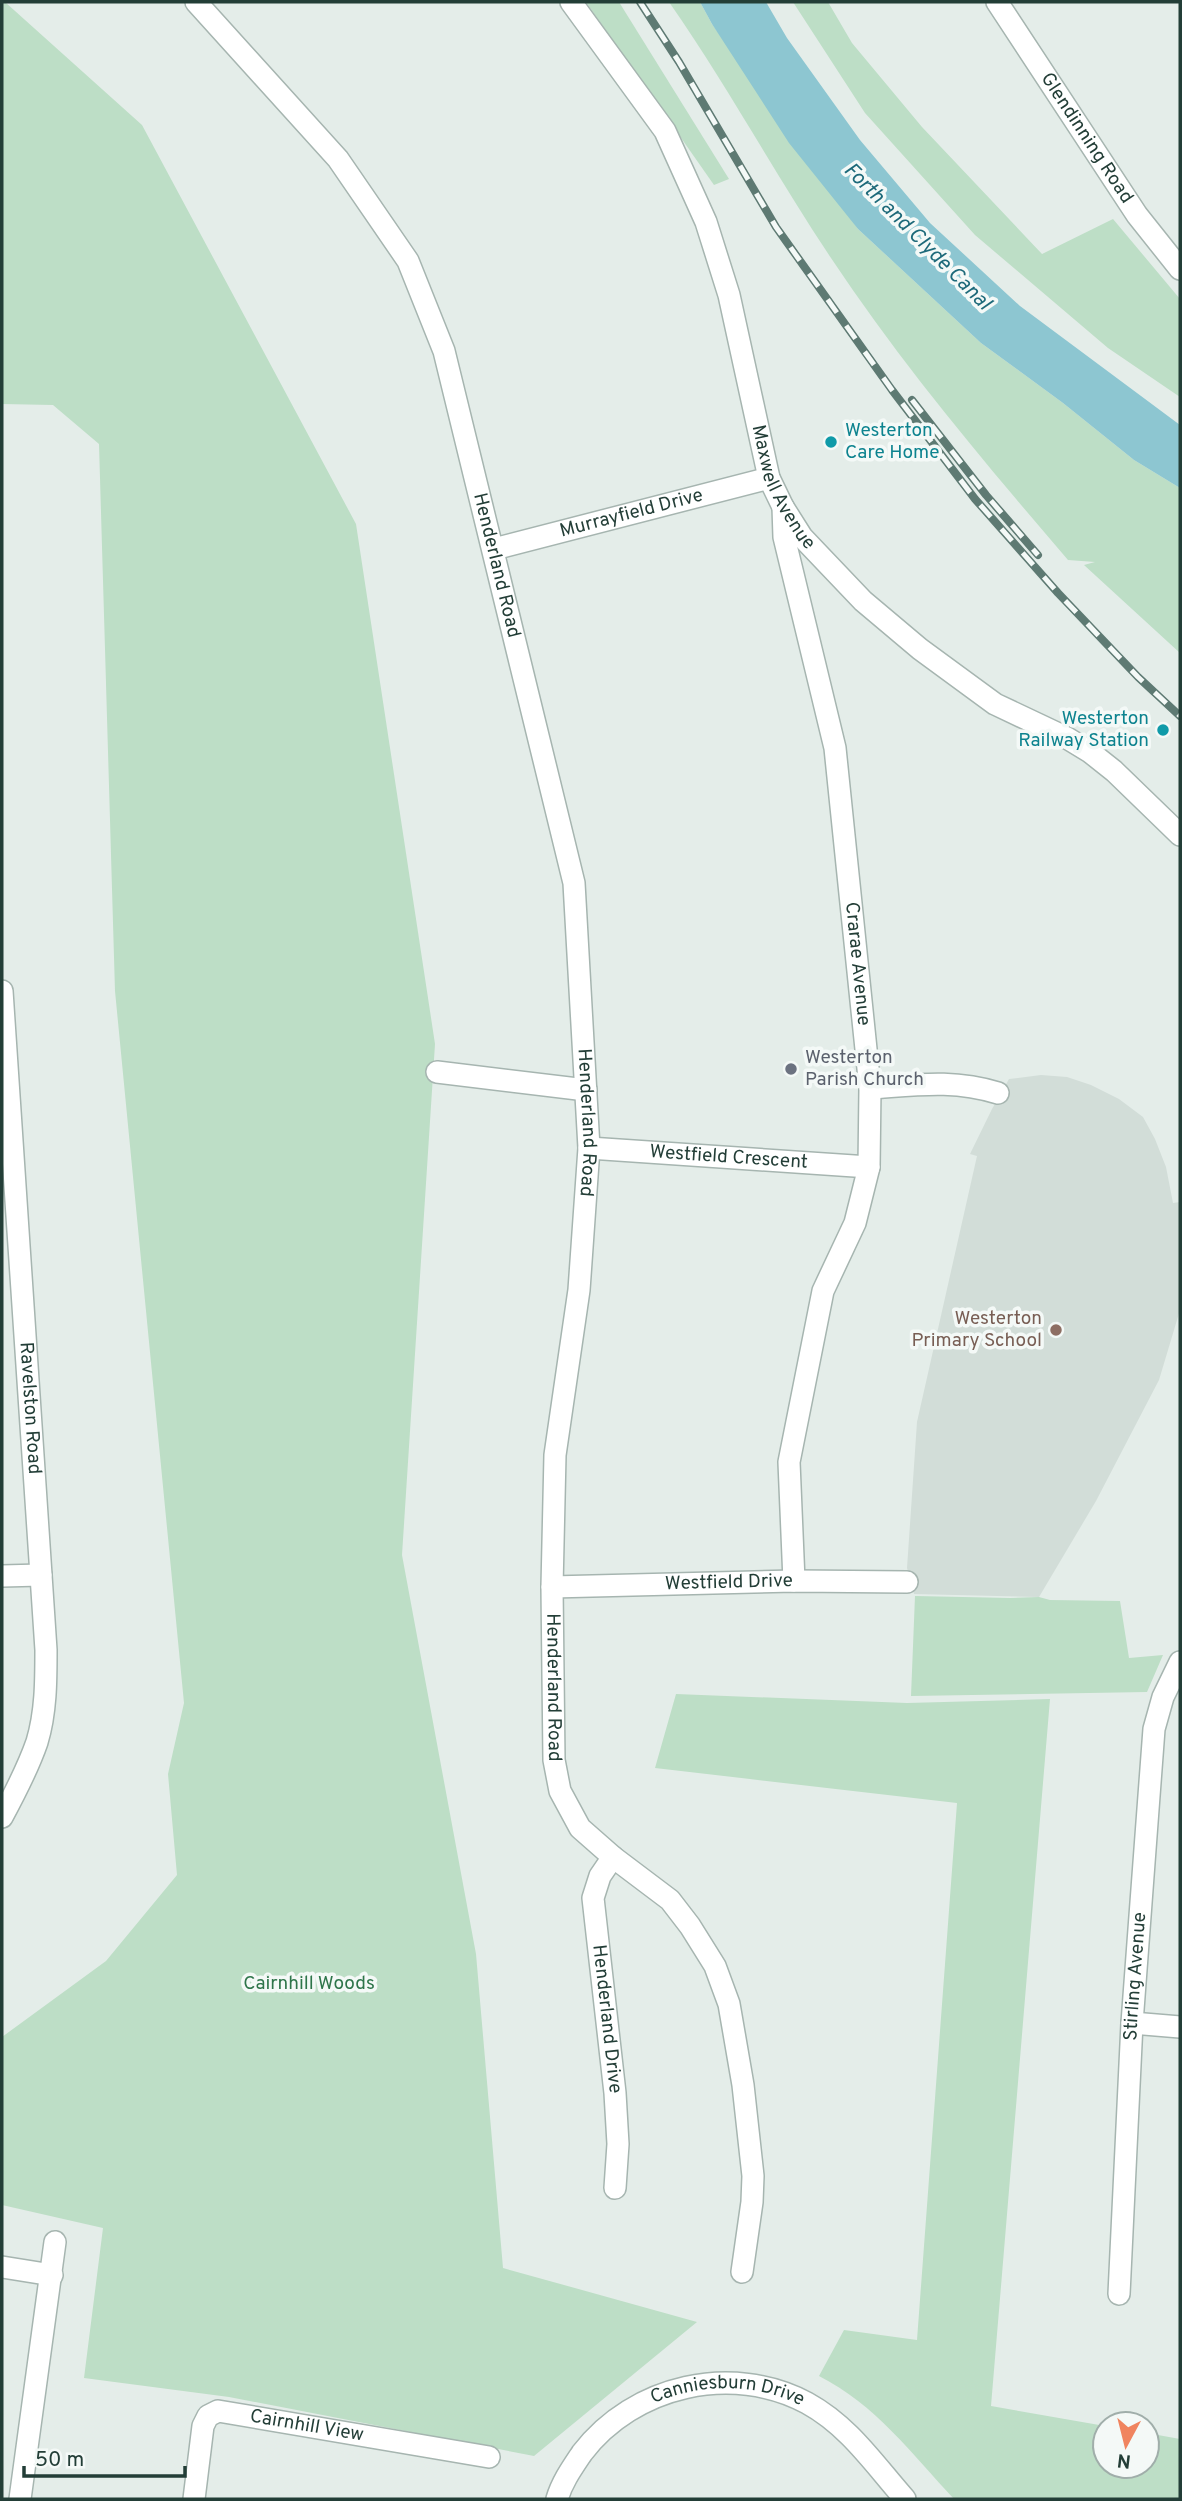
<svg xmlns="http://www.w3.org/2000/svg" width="1182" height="2501" font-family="Overpass,sans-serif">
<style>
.built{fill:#d2ddd8}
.green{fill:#bddec6}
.water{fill:#8dc6d1}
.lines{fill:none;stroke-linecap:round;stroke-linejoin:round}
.minor-casing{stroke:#a6b5b0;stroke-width:24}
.tertiary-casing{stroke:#a6b5b0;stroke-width:24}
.minor{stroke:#fff;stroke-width:21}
.tertiary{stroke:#fff;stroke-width:21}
.rail-casing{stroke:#5e7a73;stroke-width:8}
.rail{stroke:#f4f9f7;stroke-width:5;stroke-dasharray:16;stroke-linecap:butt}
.culture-dot{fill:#0f9aa8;stroke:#f4f9f7;stroke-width:2.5}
.worship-dot{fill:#6b7280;stroke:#f4f9f7;stroke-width:2.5}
.education-dot{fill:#8d6e63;stroke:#f4f9f7;stroke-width:2.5}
.labels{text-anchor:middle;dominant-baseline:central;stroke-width:7;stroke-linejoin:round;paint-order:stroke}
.street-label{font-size:19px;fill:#233e37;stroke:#f4f9f7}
.culture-label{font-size:19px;fill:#0d838f;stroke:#f4f9f7;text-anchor:start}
.worship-label{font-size:19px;fill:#5b616d;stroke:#f4f9f7;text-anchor:start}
.education-label{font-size:19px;fill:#785e54;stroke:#f4f9f7;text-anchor:end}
.park-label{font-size:19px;fill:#2e754a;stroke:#f4f9f7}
.water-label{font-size:21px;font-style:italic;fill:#1e6a7a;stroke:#f4f9f7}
</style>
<rect width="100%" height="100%" fill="#e4ede9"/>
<!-- built -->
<polygon class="built" points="1041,1075 1067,1077 1091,1085 1119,1099 1143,1117 1155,1139 1166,1167 1173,1203 1180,1202 1180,1310 1159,1380 1096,1501 1039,1597 914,1594 907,1568 917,1422 977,1156 970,1154 992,1109 1009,1079"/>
<!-- green -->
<g class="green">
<polygon points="2,2 5,2 142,125 356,524 435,1044 402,1555 476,1954 503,2268 697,2322 534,2456 229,2397 84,2378 103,2228 2,2205 2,2037 106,1961 177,1875 168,1774 184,1703 115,991 99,444 53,405 2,404"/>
<polygon points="586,2 619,2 729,179 714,185"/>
<path d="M 669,2 L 700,2 L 712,24 L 858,229 L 981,343 L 1063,403 L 1134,460 L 1180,488 L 1180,653 L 1084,565 L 1095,562 L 1068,560 C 985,463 902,365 831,258 C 775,174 727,85 669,2 Z"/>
<polygon points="793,2 828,2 852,43 922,127 1042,254 1113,219 1180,299 1180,397 1108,348 975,235 865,113"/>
<polygon points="915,1596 1010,1598 1039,1597 1050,1600 1120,1601 1129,1658 1163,1655 1147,1692 911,1696"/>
<path d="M 676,1694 L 907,1703 L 1050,1699 L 991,2406 L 1105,2426 L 1105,2466 L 1147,2466 L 1147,2433 L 1180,2439 L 1180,2499 L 954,2499 C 911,2453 876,2405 819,2376 L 844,2330 L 917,2340 L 957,1803 L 655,1768 Z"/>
</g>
<!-- water -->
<polygon class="water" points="700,2 766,2 787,38 860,140 930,223 1020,306 1180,425 1180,488 1134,460 1063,403 981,343 858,229 789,143 712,24"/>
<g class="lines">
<!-- minor casing -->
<g class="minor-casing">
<g id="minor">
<path id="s1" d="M 196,2 L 338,159 L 408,261 L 444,351 L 574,883 L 589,1148 L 579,1290 L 555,1455 L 552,1587 L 554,1760 L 560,1791 L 580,1828 L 613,1857 L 670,1900 L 690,1926 L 715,1966 L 729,2004 L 743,2085 L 753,2176 L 752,2202 L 742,2272"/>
<path id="s2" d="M 783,507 L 784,537 L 835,748 L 870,1088 L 869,1167 L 855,1223 L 823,1291 L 789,1462 L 794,1581"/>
<path id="s3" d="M 494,549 L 769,478"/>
<path id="s4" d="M 2,991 L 46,1650 C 46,1681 46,1712 37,1742 C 28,1768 15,1793 2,1817"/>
<polyline points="437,1072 586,1090"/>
<path d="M 870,1088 C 916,1085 953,1079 998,1093"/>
<path id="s5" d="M 589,1148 L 869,1167"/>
<polyline points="2,1576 41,1575"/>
<path id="s6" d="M 552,1587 L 794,1581 L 907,1582"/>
<path id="s7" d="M 613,1857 L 600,1876 L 593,1898 L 615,2093 L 618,2144 L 615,2188"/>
<polyline points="1132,2023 1180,2027"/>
<polyline points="2,2267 52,2275"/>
<path id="s8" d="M 1119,2294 L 1132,2023 L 1154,1729 L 1163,1697 L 1180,1662"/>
<polyline points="20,2499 55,2242"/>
<path id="s9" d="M 194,2499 L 203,2426 L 208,2416 L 218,2411 L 489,2457"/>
<path id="s10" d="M 557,2499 C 562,2482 572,2468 582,2453 C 634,2385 732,2363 807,2403 C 849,2426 874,2464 905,2499"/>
</g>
</g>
<!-- tertiary casing -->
<g class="tertiary-casing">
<g id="tertiary">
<path id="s11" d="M 571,2 L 665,131 L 706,222 L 729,295 L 769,478 L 783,507 L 802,537 L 863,601 L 920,649 L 995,704 L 1067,738 L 1090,752 L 1114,771 L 1180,835"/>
<path id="s12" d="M 997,2 L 1137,215 L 1180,269"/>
</g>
</g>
<!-- minor -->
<use href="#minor" class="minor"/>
<!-- tertiary -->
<use href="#tertiary" class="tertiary"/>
<!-- rail casing -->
<g class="rail-casing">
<g id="rail">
<polyline points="640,2 679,62 776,227 892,390 975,499 1058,593 1138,677 1180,716"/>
<polyline points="912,400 986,495 1038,555"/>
</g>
</g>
<!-- rail -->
<use href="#rail" class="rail"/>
</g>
<!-- markers -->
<g class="culture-dot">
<circle cx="831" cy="442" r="7"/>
<circle cx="1163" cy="730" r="7"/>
</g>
<circle class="worship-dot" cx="791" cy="1069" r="7"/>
<circle class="education-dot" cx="1056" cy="1330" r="7"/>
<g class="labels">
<!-- street labels -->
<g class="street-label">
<text stroke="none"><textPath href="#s12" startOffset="163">Glendinning Road</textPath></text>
<text stroke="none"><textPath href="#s11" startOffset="537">Maxwell Avenue</textPath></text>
<text stroke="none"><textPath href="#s3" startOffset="142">Murrayfield Drive</textPath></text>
<text stroke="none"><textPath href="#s1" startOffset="653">Henderland Road</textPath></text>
<text stroke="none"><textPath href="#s2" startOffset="464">Crarae Avenue</textPath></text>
<text stroke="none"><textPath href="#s1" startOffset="1220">Henderland Road</textPath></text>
<text stroke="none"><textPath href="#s5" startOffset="140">Westfield Crescent</textPath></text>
<text stroke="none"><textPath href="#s4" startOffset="418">Ravelston Road</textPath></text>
<text stroke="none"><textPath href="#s6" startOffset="177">Westfield Drive</textPath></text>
<text stroke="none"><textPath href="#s1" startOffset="1787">Henderland Road</textPath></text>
<text stroke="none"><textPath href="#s8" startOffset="318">Stirling Avenue</textPath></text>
<text stroke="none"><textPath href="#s7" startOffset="168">Henderland Drive</textPath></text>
<text stroke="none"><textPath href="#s10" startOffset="220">Canniesburn Drive</textPath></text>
<text stroke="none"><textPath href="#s9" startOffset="186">Cairnhill View</textPath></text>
</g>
<!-- culture labels -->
<g class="culture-label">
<text x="845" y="431">Westerton<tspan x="845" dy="22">Care Home</tspan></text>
<text x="1149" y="719" text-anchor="end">Westerton<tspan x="1149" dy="22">Railway Station</tspan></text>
</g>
<!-- worship labels -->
<g class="worship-label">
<text x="805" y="1058">Westerton<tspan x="805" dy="22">Parish Church</tspan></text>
</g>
<!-- education labels -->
<g class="education-label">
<text x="1042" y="1319">Westerton<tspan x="1042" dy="22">Primary School</tspan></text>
</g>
<!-- park labels -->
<g class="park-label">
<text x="309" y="1984">Cairnhill Woods</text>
</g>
<!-- water labels -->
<g class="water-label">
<text transform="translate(917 237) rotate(45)">Forth and Clyde Canal</text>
</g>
</g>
<!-- border -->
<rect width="1182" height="2501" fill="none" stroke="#233e37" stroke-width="7"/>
<!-- north arrow -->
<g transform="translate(1126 2445) rotate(187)"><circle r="33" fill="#f4f9f7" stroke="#a0aeaa" stroke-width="2"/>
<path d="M0-5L12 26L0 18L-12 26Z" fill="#f0845f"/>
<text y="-10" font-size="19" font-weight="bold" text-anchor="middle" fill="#233e37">N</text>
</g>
<!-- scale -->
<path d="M24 2466v10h161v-10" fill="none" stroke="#233e37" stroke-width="3.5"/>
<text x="35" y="2466" font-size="21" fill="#233e37" stroke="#f4f9f7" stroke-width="5" paint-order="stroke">50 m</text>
</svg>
